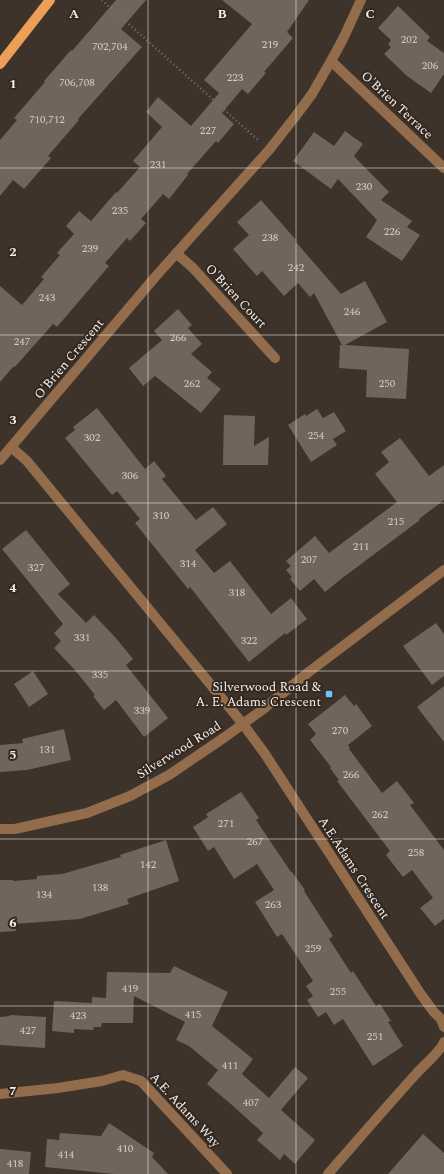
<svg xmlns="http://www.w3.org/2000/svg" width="444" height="1174" font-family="Spectral,serif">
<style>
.building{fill:#70645b}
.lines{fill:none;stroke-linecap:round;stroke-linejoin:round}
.path{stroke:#7b726b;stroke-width:2.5;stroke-dasharray:1 3;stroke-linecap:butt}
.minor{stroke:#926c4b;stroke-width:10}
.major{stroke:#ed9f58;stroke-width:10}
.grid{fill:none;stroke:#f6efea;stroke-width:1;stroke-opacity:0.55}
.poi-dot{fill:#6fc2f4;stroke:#332921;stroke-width:1.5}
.labels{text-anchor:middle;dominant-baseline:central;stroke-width:4;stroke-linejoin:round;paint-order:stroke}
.number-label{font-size:11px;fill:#d4ccc6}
.street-label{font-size:13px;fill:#f6efea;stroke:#332921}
.poi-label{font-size:13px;fill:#f6efea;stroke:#332921;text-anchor:end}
.grid-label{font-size:13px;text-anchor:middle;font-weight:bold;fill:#f6efea;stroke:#332921;stroke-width:4;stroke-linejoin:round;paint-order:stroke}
</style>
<rect width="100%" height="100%" fill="#3d332b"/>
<!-- building -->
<g class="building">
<polygon points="116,0 146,0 121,29 142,47 78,119 79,120 48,156 51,158 24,189 13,180 0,196 0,140 17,120 14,118 45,82 44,81 71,50 72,51"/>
<polygon points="222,0 309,0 287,32 293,38 264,72 266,73 248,94 242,89 222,113 234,124 218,143 216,141 187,174 188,175 169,199 163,194 141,219 146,223 130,241 127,238 105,263 109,266 57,327 53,324 15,367 14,366 0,382 0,286 22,305 44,279 41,277 60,255 57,253 74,234 66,226 79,211 91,221 116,192 117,193 140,167 133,161 162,127 146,112 158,97 191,126 219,93 204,80 252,24"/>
<polygon points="398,6 430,37 427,41 444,53 444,74 431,93 407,76 384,54 391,47 388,44 391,40 378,28"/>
<polygon points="345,131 363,144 354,156 389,192 381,200 412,221 407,227 420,235 402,261 366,237 377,220 338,179 331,189 293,161 314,132 334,146"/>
<polygon points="261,200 296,240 295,241 341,294 365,281 387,322 345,345 409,349 406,399 366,397 367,370 339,368 340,345 342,345 314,293 310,297 298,283 284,296 262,271 257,276 233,249 249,235 237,222"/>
<polygon points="178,309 192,325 188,328 202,344 191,354 212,372 207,378 221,389 201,413 155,376 143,386 129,368 162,340 154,331"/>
<polygon points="97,408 145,469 154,461 166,476 162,479 196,520 213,507 227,524 195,550 214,573 230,561 271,614 291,598 307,619 286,635 285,633 249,662 190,587 188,589 135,523 140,519 117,491 112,495 65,438 75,430 73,427"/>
<polygon points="317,409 323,418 334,412 346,431 333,439 337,445 311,462 288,425 305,414 306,416"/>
<polygon points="224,415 255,416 254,446 269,437 268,465 223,465"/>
<polygon points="400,438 429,476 444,465 444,500 419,519 420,520 341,579 325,592 314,579 300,591 290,579 292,577 286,570 291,566 286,561 315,536 329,553 397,502 375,474 389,462 381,452"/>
<polygon points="26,530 70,584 58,594 86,623 94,615 115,637 133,659 126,665 168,718 144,737 116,700 104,710 93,696 95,695 74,669 54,648 61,641 54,633 63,624 2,549"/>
<polygon points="436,623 444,634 444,676 432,685 403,646"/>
<polygon points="33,671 48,694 29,707 14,684"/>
<polygon points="444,686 444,742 417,707"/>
<polygon points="345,695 354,706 356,704 372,726 348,745 350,748 349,749 382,793 397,781 414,803 410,805 444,850 444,919 435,926 420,908 433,898 412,870 403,877 386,855 390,851 337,781 339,780 330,768 331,767 310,740 316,734 308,724"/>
<polygon points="64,729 71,760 27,770 0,772 0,745 23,743 22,739"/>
<polygon points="241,792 259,818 256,820 291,872 292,872 305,890 304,891 333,936 329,939 351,973 353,971 376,1006 380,1004 391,1021 388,1022 403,1046 373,1066 343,1019 334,1025 326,1012 318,1017 307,1000 313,996 306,986 313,981 282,934 277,937 255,902 274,890 257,864 234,879 214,847 208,851 193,827 208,817 206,814"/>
<polygon points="166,840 179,881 127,899 129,904 80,919 15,924 16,931 0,932 0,880 13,880 13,881 37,879 37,876 62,874 121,857 120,855"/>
<polygon points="174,966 228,992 212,1026 253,1059 242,1074 269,1098 295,1067 308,1078 281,1110 315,1140 295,1164 284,1154 280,1160 257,1140 263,1133 232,1105 207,1084 218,1070 189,1046 176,1040 185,1022 134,996 133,1023 102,1023 101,1027 94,1027 93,1030 74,1029 74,1033 52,1031 54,1001 92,1003 92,997 106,998 107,972 170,973"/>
<polygon points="10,1015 46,1017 45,1048 0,1045 0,1017 10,1016"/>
<polygon points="109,1123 154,1153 152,1157 168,1174 114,1174 45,1167 47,1139 59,1140 60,1133 101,1136"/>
<polygon points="423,1134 444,1153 444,1174 388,1174"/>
<polygon points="0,1149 31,1152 29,1174 0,1174"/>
</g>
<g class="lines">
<!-- path -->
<polyline class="path" points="102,0 258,140"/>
<!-- minor -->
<g class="minor">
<polyline points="361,0 343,39 331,61 312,94 295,117 269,150 156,276 11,447 27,461 243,724 265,754 420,993 433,1011 441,1019 444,1027"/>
<polyline points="331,61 444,168"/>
<polyline points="176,253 193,268 275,358"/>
<polyline points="0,460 11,447"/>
<polyline points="0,829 15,829 87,813 130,796 169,775 225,737 262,710 310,671 444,570"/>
<polyline points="0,1094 58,1088 102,1081 123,1075 141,1081 227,1174"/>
<path d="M 328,1174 C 357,1141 386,1107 416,1074 C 423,1066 441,1051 444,1042"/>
</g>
<!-- major -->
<polyline class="major" points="0,64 50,0"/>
</g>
<!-- grid -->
<path class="grid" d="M 148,0 L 148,1174M 296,0 L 296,1174M 0,168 L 444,168M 0,335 L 444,335M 0,503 L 444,503M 0,671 L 444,671M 0,839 L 444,839M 0,1006 L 444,1006"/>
<!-- markers -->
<rect class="poi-dot" x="325" y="690" width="8" height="8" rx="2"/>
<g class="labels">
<!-- number labels -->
<g class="number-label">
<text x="409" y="39">202</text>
<text x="270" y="44">219</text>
<text x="110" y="46">702,704</text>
<text x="430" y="65">206</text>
<text x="235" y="77">223</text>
<text x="77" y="82">706,708</text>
<text x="47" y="119">710,712</text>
<text x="208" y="130">227</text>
<text x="158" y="164">231</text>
<text x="364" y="186">230</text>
<text x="120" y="210">235</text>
<text x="392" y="231">226</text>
<text x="270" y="237">238</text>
<text x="90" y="248">239</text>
<text x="296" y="267">242</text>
<text x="47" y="297">243</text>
<text x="352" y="311">246</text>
<text x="178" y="337">266</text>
<text x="22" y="341">247</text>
<text x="192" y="383">262</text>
<text x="387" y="383">250</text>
<text x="316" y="435">254</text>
<text x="92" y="437">302</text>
<text x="130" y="475">306</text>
<text x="161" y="515">310</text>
<text x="396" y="521">215</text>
<text x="361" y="546">211</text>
<text x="309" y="559">207</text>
<text x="188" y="563">314</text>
<text x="36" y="567">327</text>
<text x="237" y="592">318</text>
<text x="82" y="637">331</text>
<text x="249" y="640">322</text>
<text x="100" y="674">335</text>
<text x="142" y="710">339</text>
<text x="340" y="730">270</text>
<text x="47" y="749">131</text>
<text x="351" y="774">266</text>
<text x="380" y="814">262</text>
<text x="226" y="823">271</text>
<text x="255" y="841">267</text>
<text x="416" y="852">258</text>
<text x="148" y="864">142</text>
<text x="100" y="887">138</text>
<text x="44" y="894">134</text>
<text x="273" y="904">263</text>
<text x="313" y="948">259</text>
<text x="130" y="988">419</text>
<text x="338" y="991">255</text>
<text x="193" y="1014">415</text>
<text x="78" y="1015">423</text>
<text x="28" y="1030">427</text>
<text x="375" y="1036">251</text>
<text x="230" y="1065">411</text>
<text x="251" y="1102">407</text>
<text x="125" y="1148">410</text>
<text x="66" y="1154">414</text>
<text x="15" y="1163">418</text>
</g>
<!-- street labels -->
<g class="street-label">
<text transform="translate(397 105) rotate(43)">O'Brien Terrace</text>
<text transform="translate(236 296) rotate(47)">O'Brien Court</text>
<text transform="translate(69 359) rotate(-50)">O'Brien Crescent</text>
<text transform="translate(179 750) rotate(-32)">Silverwood Road</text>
<text transform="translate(354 868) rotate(57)">A.E.Adams Crescent</text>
<text transform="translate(185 1110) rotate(47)">A.E. Adams Way</text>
</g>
<!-- poi labels -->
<g class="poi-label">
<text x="321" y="687">Silverwood Road &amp;<tspan x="321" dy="15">A. E. Adams Crescent</tspan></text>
</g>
</g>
<g class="grid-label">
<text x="74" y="18">A</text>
<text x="222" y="18">B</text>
<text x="370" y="18">C</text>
<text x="13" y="88">1</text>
<text x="13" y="256">2</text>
<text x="13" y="424">3</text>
<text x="13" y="592">4</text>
<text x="13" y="759">5</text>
<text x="13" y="927">6</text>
<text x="13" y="1095">7</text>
</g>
</svg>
